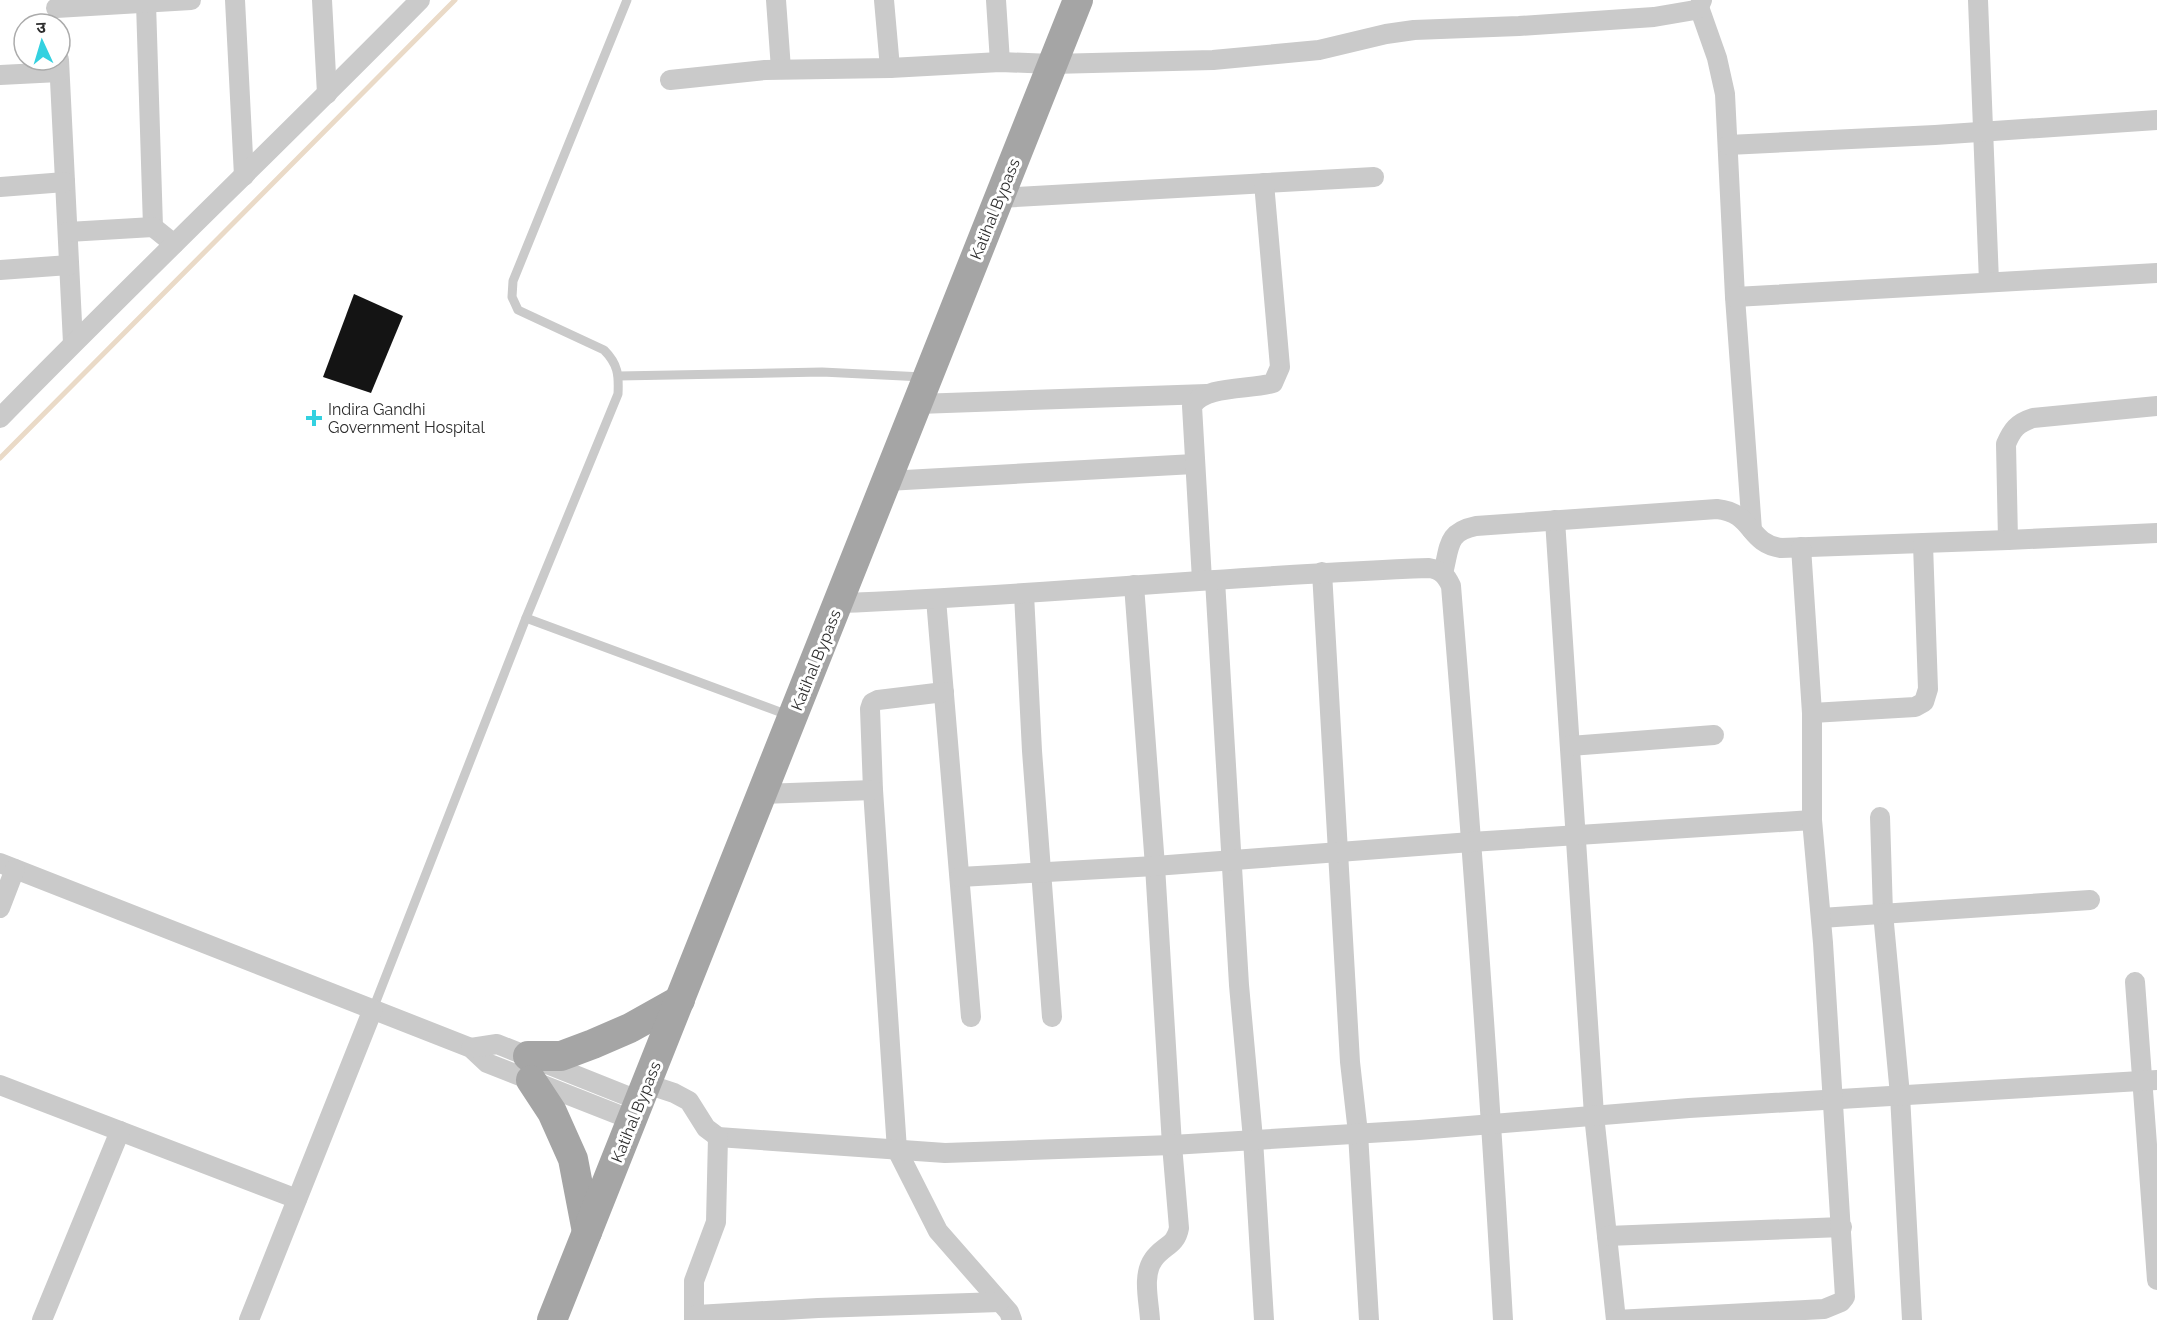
<svg xmlns="http://www.w3.org/2000/svg" width="2157" height="1320" font-family="Raleway,'Noto Sans Devanagari',sans-serif">
<style>
.lines{fill:none;stroke-linecap:round;stroke-linejoin:round}
.stream{stroke:#eadac7;stroke-width:5}
.building{fill:#141414}
.service{stroke:#cacaca;stroke-width:9}
.minor{stroke:#cacaca;stroke-width:20}
.primary{stroke:#a5a5a5;stroke-width:30}
.poi-dot{fill:#33d1e0;stroke:#fff;stroke-width:2}
.labels{text-anchor:middle;dominant-baseline:central;stroke-width:6;stroke-linejoin:round;paint-order:stroke}
.street-label{font-size:16px;fill:#2d2d2d;stroke:#fff}
.poi-label{font-size:16px;fill:#2d2d2d;stroke:#fff;text-anchor:start}
</style>
<rect width="100%" height="100%" fill="#fff"/>
<g class="lines">
<!-- stream -->
<polyline class="stream" points="0,458 455,0"/>
</g>
<!-- building -->
<polygon class="building" points="354,294 403,316 371,393 323,377"/>
<g class="lines">
<!-- service -->
<g class="service">
<polyline points="619,376 822,372 923,377"/>
<polyline points="526,618 788,715"/>
<path d="M 373,1009 L 526,618 L 618,394 C 619,375 618,364 604,350 L 518,310 L 512,297 L 513,281 L 627,0"/>
</g>
<!-- minor -->
<g class="minor">
<polyline points="235,0 244,176"/>
<polyline points="322,0 327,94"/>
<polyline points="776,0 781,69"/>
<polyline points="884,0 890,68"/>
<polyline points="996,0 1000,62"/>
<polyline points="1978,0 1989,282"/>
<polyline points="146,3 153,227 174,244"/>
<polyline points="1699,7 1717,58 1725,94 1735,297 1752,530"/>
<polyline points="56,8 191,0"/>
<polyline points="59,60 73,343"/>
<polyline points="0,75 59,72"/>
<polyline points="670,80 765,70 890,68 1000,62 1052,64 1213,60 1319,50 1386,34 1414,30 1519,26 1654,17 1695,10 1699,7 1702,0"/>
<polyline points="1728,145 1935,135 2157,120"/>
<polyline points="0,187 65,182"/>
<polyline points="1000,198 1374,177"/>
<polyline points="68,232 153,227"/>
<polyline points="0,270 69,265"/>
<polyline points="1735,297 2157,273"/>
<polyline points="918,404 1207,394"/>
<path d="M 0,418 C 138,277 281,141 420,0"/>
<polyline points="887,481 1194,464"/>
<polyline points="1555,520 1594,1115 1616,1320"/>
<path d="M 2008,540 L 2006,444 C 2012,430 2017,423 2033,418 L 2157,406"/>
<polyline points="1322,572 1350,1062 1358,1133 1369,1320"/>
<path d="M 1443,573 C 1450,547 1446,532 1476,526 L 1717,509 C 1754,513 1747,543 1781,548 L 2008,540 L 2157,533"/>
<path d="M 1202,580 L 1192,406 C 1205,385 1250,390 1273,383 L 1280,367 L 1264,183"/>
<polyline points="1215,580 1239,985 1253,1139 1264,1320"/>
<path d="M 1134,585 L 1155,866 L 1172,1145 L 1179,1228 C 1176,1246 1162,1246 1153,1260 C 1142,1276 1149,1301 1150,1320"/>
<polyline points="1024,594 1032,751 1052,1017"/>
<polyline points="936,599 971,1017"/>
<path d="M 839,603 C 1036,596 1232,575 1429,568 C 1441,570 1446,575 1451,586 C 1471,830 1489,1075 1503,1320"/>
<polyline points="944,692 878,700 872,703 870,709 873,790 897,1150 938,1231 1009,1312 1012,1320"/>
<polyline points="1812,713 1915,707 1924,702 1928,689 1923,544"/>
<polyline points="1570,746 1714,735"/>
<polyline points="762,794 873,790"/>
<polyline points="1880,817 1883,913 1900,1095 1912,1320"/>
<polyline points="0,863 471,1048 487,1063 632,1120"/>
<polyline points="960,877 1155,866 1471,842 1812,820"/>
<polyline points="0,908 15,869"/>
<polyline points="1821,918 2090,900"/>
<polyline points="2135,982 2157,1280"/>
<polyline points="471,1048 497,1044 640,1101"/>
<polyline points="647,1084 674,1093 689,1101 706,1128 718,1137 945,1153 1172,1145 1419,1130 1689,1108 2157,1080"/>
<polyline points="0,1085 297,1199"/>
<polyline points="1607,1236 1842,1227"/>
<polyline points="694,1318 694,1281 716,1222 718,1137"/>
<polyline points="42,1320 120,1131"/>
<polyline points="249,1320 373,1009"/>
<polyline points="694,1320 697,1315 818,1308 1000,1302"/>
<polyline points="1616,1320 1824,1309 1841,1302 1845,1297 1823,943 1812,820 1812,713 1801,547"/>
</g>
<!-- primary -->
<g class="primary">
<polyline points="528,1056 561,1056 593,1044 630,1028 680,1000"/>
<polyline points="531,1080 552,1112 573,1159 587,1232"/>
<polyline points="552,1320 1078,0"/>
</g>
</g>
<!-- markers -->
<path class="poi-dot" d="M311 409h6v6h6v6h-6v6h-6v-6h-6v-6h6z"/>
<g class="labels">
<!-- street labels -->
<g class="street-label">
<text transform="translate(995 209) rotate(-68)">Katihal Bypass</text>
<text transform="translate(816 660) rotate(-68)">Katihal Bypass</text>
<text transform="translate(636 1112) rotate(-68)">Katihal Bypass</text>
</g>
<!-- poi labels -->
<g class="poi-label">
<text x="328" y="409">Indira Gandhi<tspan x="328" dy="18">Government Hospital</tspan></text>
</g>
</g>
<!-- north arrow -->
<g transform="translate(42 42) rotate(356)"><circle r="28" fill="#ffffff" stroke="#ababab" stroke-width="1.5"/>
<path d="M0-4.5L10 22L0 15L-10 22Z" fill="#33d1e0"/>
<text y="-9" font-size="16" font-weight="bold" text-anchor="middle" fill="#2d2d2d">उ</text>
</g>
</svg>
